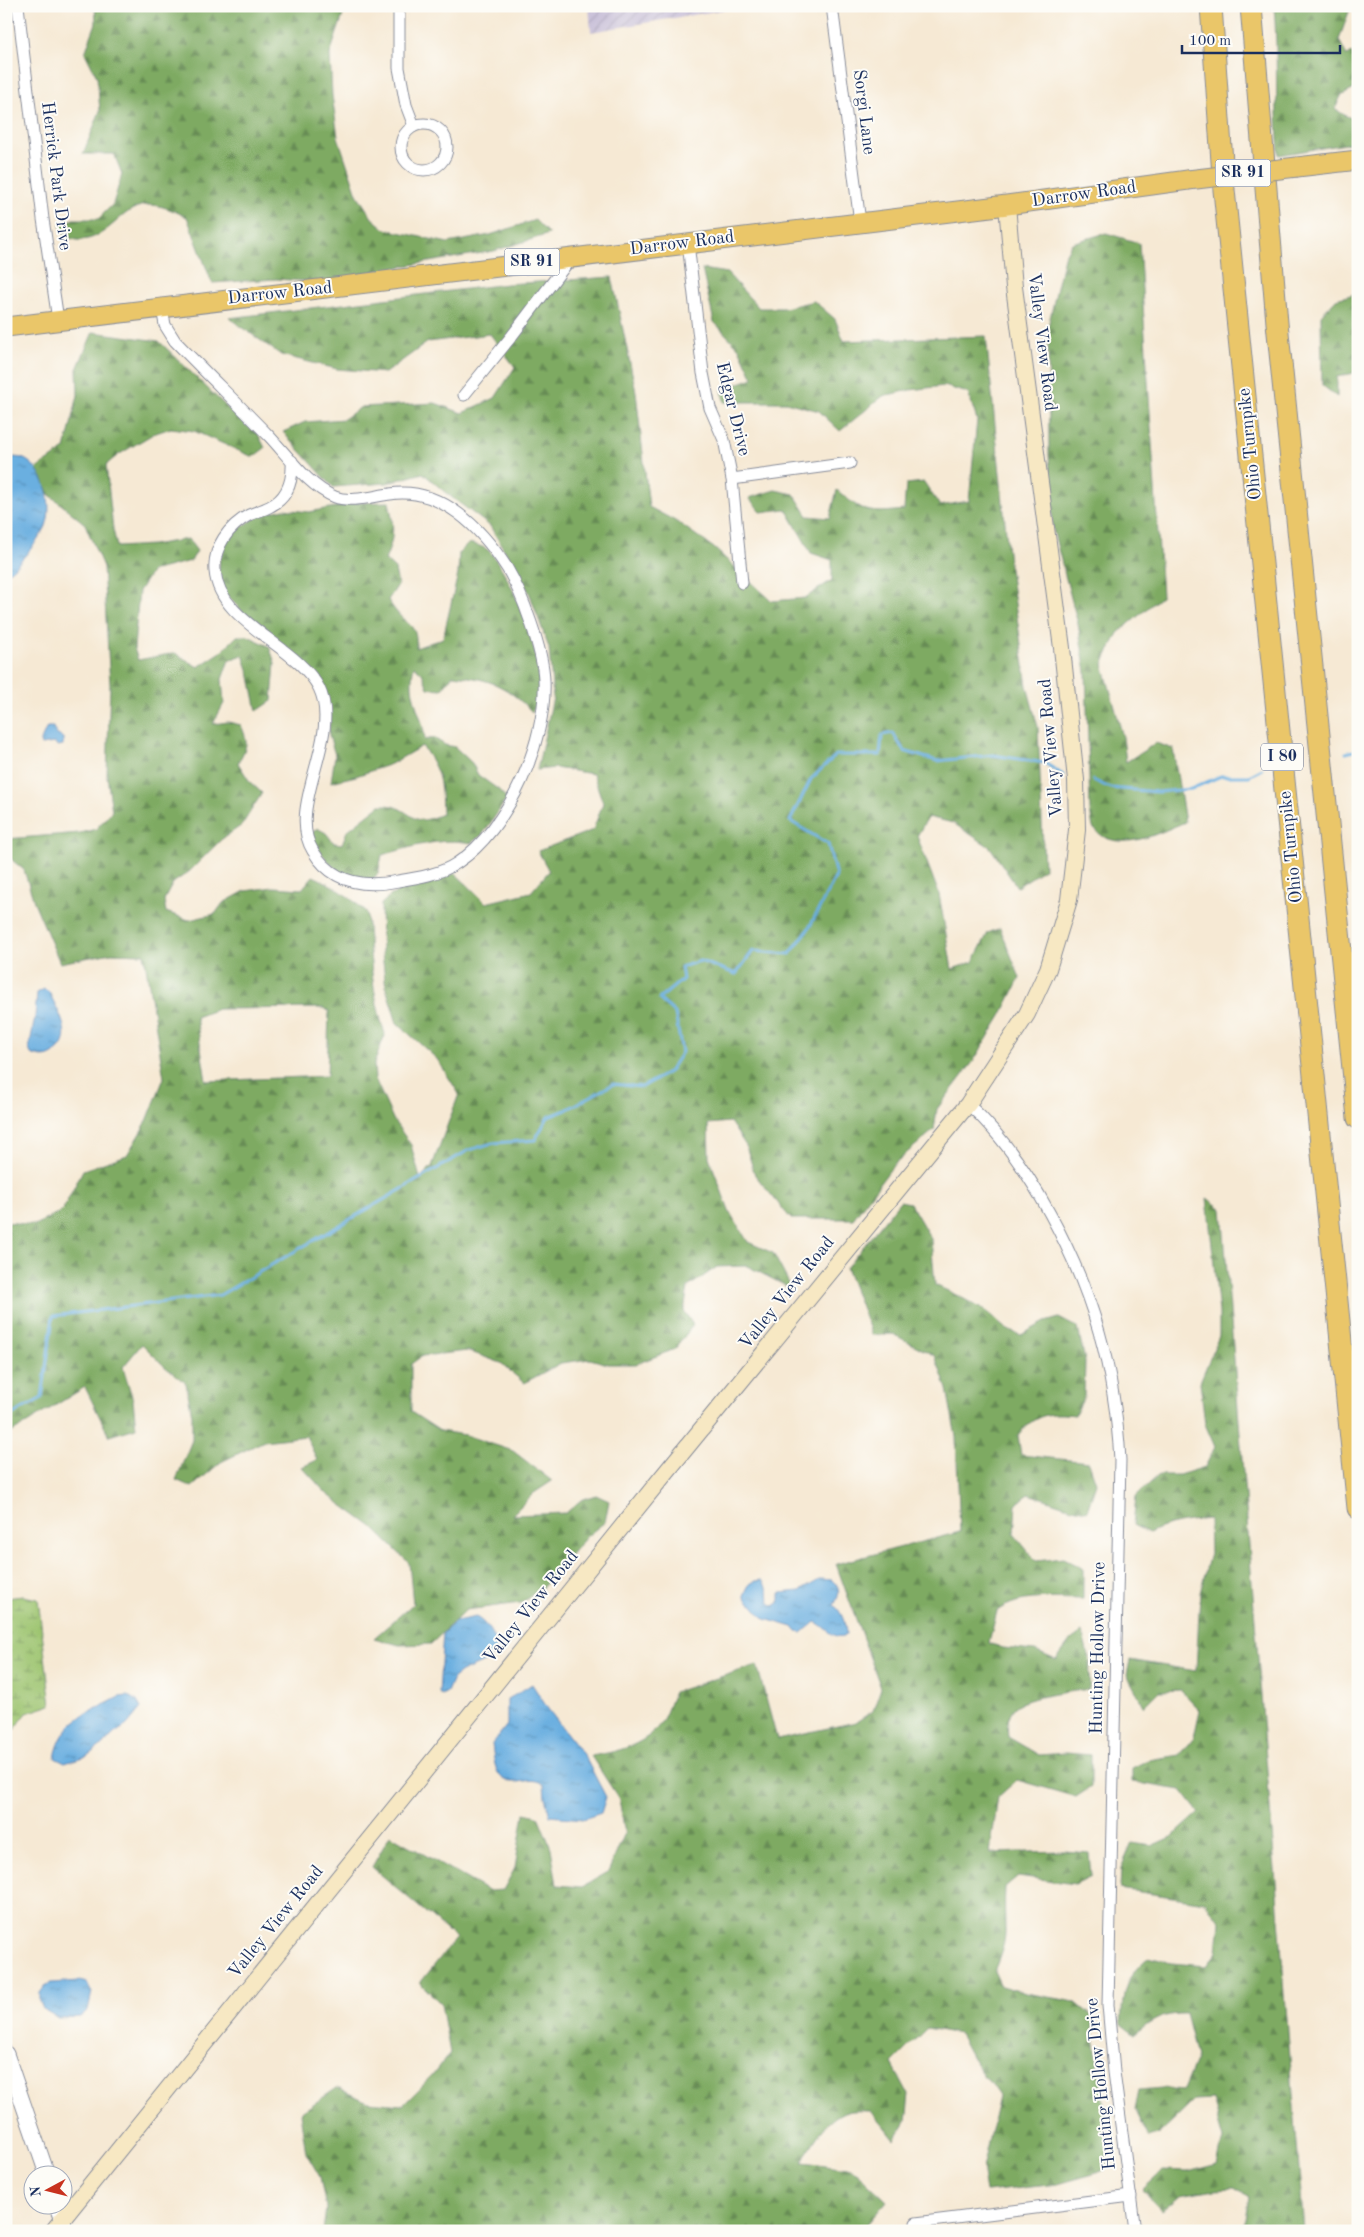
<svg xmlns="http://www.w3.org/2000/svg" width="1364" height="2237" font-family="'Old Standard TT',serif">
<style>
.industrial{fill:url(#industrial-furrows)}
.forest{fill:url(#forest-firs);stroke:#4c6c60;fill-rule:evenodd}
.wetland{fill:url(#wetland-marsh);stroke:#5c7a67}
.water{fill:url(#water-ripples);stroke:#426f9f}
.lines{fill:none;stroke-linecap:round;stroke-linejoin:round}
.stream{stroke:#6aafe0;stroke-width:3}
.minor-casing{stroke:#888c99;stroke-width:13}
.tertiary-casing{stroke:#888c99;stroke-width:17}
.secondary-casing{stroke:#888c99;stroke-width:18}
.primary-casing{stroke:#888c99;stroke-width:21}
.motorway-casing{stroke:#888c99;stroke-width:23}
.minor{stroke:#fff;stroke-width:11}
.tertiary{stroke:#fff;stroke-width:15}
.secondary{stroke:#f7e8c3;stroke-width:16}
.primary{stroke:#eac669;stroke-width:19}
.motorway{stroke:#eac669;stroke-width:21}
.primary-bridge-casing{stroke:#888c99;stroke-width:21;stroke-linecap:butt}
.primary-bridge{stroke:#eac669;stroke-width:19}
.labels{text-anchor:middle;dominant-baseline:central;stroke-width:4;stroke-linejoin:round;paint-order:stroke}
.shield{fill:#fdfcf7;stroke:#5f6c8c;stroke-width:1}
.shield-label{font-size:16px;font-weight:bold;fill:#1b2f5e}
.street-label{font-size:18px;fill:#1b2f5e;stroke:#fdfcf7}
</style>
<defs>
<pattern id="industrial-furrows" width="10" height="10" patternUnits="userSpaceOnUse" patternTransform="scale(1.25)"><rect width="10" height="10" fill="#c8bfd8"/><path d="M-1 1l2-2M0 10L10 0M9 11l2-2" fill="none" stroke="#aba4bc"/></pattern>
<pattern id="forest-firs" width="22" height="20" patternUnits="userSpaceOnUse" patternTransform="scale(1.25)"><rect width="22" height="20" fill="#7eaa62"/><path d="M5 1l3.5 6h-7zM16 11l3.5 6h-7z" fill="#668b54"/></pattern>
<pattern id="wetland-marsh" width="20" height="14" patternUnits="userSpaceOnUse" patternTransform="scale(1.25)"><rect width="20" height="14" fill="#9dc470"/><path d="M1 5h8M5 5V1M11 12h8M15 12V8" fill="none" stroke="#7fa05f"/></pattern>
<pattern id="water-ripples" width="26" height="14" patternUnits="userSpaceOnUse" patternTransform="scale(1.25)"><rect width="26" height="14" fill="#6aafe0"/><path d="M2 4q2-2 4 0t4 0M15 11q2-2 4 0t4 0" fill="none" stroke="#568fb9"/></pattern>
</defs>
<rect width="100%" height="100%" fill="#fdfcf7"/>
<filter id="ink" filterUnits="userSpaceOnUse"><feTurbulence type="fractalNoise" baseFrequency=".02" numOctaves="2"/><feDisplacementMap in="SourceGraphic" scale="10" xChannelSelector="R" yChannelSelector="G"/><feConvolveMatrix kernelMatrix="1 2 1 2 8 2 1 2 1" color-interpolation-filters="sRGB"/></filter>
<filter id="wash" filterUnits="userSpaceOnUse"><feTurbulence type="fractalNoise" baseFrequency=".0096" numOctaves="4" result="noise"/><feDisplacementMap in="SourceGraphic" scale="20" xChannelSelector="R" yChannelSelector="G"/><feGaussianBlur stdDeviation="1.12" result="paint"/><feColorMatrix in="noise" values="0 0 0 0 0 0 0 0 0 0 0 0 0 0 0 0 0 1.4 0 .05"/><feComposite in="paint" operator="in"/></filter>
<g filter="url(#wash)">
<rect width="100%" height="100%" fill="#f6e9d4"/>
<!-- industrial -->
<polygon class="industrial" points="589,6 746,6 591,32"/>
<!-- forest -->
<g class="forest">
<path d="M 95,6 L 346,6 L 330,54 L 332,95 L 338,137 L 357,194 L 372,218 L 385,229 L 448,243 L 490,235 L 535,220 L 549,234 L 494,251 L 363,273 L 329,283 L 277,279 L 212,283 L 187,217 C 175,211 160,204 146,205 C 120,208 110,238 81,240 C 77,241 71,238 66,237 L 60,225 L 73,219 L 98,219 L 113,204 L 122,174 L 114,154 L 83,154 L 100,111 L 97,77 L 85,53 L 96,23 Z"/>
<path d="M 1274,6 L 1351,6 L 1339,40 L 1347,56 L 1358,49 L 1358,87 L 1341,96 L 1335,109 L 1346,116 L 1358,120 L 1358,140 L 1352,143 L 1279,155 C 1275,106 1278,56 1274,6 Z"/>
<path d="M 1106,233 L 1139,243 L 1162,596 L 1118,633 L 1103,664 L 1123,737 L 1126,762 L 1156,743 L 1173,749 L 1185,822 C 1161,832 1132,848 1106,838 C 1101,836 1097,831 1093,828 L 1090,811 L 1086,672 L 1078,624 L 1053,530 L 1049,455 L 1048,327 L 1064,257 L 1072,243 Z"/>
<path d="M 702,269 L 727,273 L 759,308 L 784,308 L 814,301 L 835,319 L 844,341 L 986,336 L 1009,562 L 1027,686 L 1038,727 L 1044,869 L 1017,887 L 990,847 L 953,823 L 928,817 L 917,836 L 939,894 L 952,969 L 973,962 L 988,933 L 1000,928 L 1020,978 L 1001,1016 L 973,1062 L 937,1109 L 934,1130 L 895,1163 L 853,1219 L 791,1219 L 755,1175 L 746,1146 L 730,1122 L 708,1124 L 709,1157 L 729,1211 L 748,1242 L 773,1253 L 792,1289 L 747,1266 L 717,1267 L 688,1287 L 684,1311 L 693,1325 L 675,1349 L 636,1364 L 608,1364 L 590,1359 L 561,1363 L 524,1383 L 501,1363 L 468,1351 L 422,1356 L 411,1364 L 411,1412 L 440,1431 L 465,1435 L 513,1451 L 552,1481 L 534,1493 L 512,1515 L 566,1513 L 581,1500 L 596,1495 L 609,1501 L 605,1522 L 587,1536 L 543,1587 L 521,1603 L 466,1610 L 431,1644 L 399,1645 L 374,1638 L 413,1604 L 409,1563 L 371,1526 L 327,1494 L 302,1467 L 317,1460 L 306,1436 L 264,1441 L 221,1462 L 192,1487 L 176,1480 L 192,1440 L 192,1415 L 186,1383 L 164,1366 L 142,1344 L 123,1367 L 133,1400 L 136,1428 L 109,1436 L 85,1387 L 6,1436 L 6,1222 L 35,1225 L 62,1211 L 83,1170 L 127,1155 L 147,1121 L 164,1078 L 144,954 L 111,953 L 60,963 L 34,902 L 24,870 L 6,855 L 6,839 L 80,833 L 96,829 L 112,811 L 107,776 L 110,685 L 103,567 L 85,524 L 46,492 L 42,479 L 36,469 L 65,449 L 78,395 L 77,369 L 93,332 L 159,341 L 238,418 L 258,434 L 265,448 L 253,457 L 194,431 L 171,428 L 153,434 L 118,455 L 106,465 L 113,529 L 117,547 L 152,545 L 188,539 L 197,551 L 191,561 L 152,571 L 139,591 L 134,648 L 138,660 L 175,653 L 198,667 L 221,652 L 237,636 L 248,636 L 269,646 L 275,663 L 272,701 L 257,711 L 249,672 L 243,655 L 229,660 L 222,679 L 224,703 L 213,724 L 228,722 L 241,725 C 249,744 247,746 238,763 L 250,782 L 262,793 L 242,825 L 222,839 L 190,871 L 173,883 L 164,900 L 166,912 L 189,920 L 215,914 L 223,903 L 245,891 L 273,887 L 302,889 L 313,876 C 334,885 350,897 367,913 C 370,955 372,995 385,1034 L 374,1064 L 375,1079 L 394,1121 L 411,1145 L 420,1178 L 432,1166 L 459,1094 L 437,1059 L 397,1023 L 386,988 L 382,953 L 381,904 L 390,896 L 414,883 L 425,886 L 455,873 L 486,903 L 531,892 L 549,871 L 538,851 L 593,830 L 603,803 L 593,774 L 555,768 L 537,770 L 553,698 L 549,648 L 529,592 L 490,526 L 446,493 L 423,473 L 387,483 L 333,487 L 283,432 L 305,422 L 344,419 L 361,407 L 435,403 L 462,413 L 495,398 L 515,367 L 490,334 L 428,342 L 385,373 L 337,369 L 281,355 L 229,318 L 507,284 L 612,277 L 636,392 L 649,507 L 679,523 L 714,548 L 772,601 L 805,598 L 832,580 L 832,560 L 811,553 L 786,509 L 761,512 L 749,498 L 775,490 L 794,494 L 808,516 L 830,518 L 837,490 C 863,513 869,514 904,510 L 906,484 L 924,482 L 940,506 L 969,501 L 977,420 L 968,393 L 944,386 L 910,390 L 883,396 L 840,431 L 819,411 L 786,402 L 724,402 L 722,389 L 753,378 L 739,348 L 714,322 ZM 323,1008 L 329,1011 L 327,1076 L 206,1081 L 196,1017 L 218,1009 Z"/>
<polygon points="1358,293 1358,372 1337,377 1337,397 1322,385 1321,315 1336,299"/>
<path d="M 389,502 C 394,526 395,537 385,560 L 395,569 L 398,585 L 388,600 C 392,606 396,612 401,617 C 414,629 417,628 416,648 L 443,638 L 458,574 L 459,553 L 469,543 C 476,545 486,547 490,552 C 514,579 556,683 532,712 C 506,685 490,679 453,675 L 442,689 L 428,688 L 422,673 L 414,666 C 406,697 423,712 425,740 L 434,738 L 445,745 L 455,747 L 472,763 L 478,775 L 499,790 L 507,799 L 482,835 L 471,843 C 440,837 412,847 382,855 L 378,874 L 371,880 C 364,879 353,880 347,877 C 334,871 315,847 311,834 L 317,828 L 326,833 L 334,843 L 342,844 L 347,831 L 380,805 C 385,805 391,805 396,807 C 419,818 414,826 442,814 C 441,782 441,772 422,746 L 391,764 L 356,776 L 331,782 L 335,755 L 329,735 L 330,715 L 327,695 L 317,675 L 247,616 L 225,594 L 219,572 L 220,554 L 227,540 L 240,528 L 262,514 L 284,509 L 309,512 L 355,503 Z"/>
<path d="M 1207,1198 L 1222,1209 L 1304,2231 L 1240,2231 L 1245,2220 L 1249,2196 L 1233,2188 L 1214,2189 L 1181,2195 L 1162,2211 L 1142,2190 L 1163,2171 L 1188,2172 L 1217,2164 L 1223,2139 L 1212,2100 L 1194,2101 L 1160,2134 L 1149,2138 L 1135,2109 L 1139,2090 L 1162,2088 L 1183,2090 L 1197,2056 L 1186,2014 C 1165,2013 1151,2020 1135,2035 L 1121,2024 C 1123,1993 1123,1978 1149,1957 L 1171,1963 L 1207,1966 L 1217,1951 L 1220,1921 L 1205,1902 L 1120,1889 L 1121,1868 L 1132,1843 L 1152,1846 L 1172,1837 L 1199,1813 L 1181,1790 L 1132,1782 L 1132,1768 L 1148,1760 L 1179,1755 L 1194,1737 L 1200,1710 L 1181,1690 L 1159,1691 L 1144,1706 L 1127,1675 L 1130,1660 L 1196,1671 L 1200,1593 L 1210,1553 L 1209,1519 C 1188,1521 1168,1523 1149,1533 L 1133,1525 L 1136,1496 L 1159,1475 L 1179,1475 L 1205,1467 L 1215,1447 L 1205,1424 L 1200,1382 L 1219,1336 L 1219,1313 Z"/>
<path d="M 900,1201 L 910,1203 L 931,1239 L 935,1285 C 953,1293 969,1301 985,1311 C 1001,1322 1000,1329 1021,1335 L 1045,1322 L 1059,1318 L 1078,1328 L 1085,1361 L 1084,1397 L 1075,1415 C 1049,1412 1035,1414 1018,1435 L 1021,1455 L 1089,1462 L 1096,1483 L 1087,1511 C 1066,1508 1048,1499 1028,1494 L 1016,1505 L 1014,1534 L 1036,1561 L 1063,1558 L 1083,1568 L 1083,1599 C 1054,1599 1021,1594 997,1611 L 989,1643 L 1003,1648 L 1035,1651 L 1056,1660 L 1071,1640 L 1082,1632 L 1090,1662 L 1089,1689 C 1072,1692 1027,1696 1015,1707 C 1007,1715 1007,1727 1008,1737 L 1039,1755 L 1066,1753 L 1091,1755 L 1091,1787 L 1076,1797 L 1017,1780 L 998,1797 L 990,1853 L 1064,1851 L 1089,1853 L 1091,1876 L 1075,1884 L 1018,1876 L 1005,1887 C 1004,1903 1005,1917 1005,1932 C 1005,1945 999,1959 994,1971 L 1001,1986 L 1026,1993 L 1075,2002 L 1091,2015 L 1110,2149 L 1104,2171 L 1058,2184 L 986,2192 L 982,2168 L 999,2096 L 972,2058 L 959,2034 L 927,2028 L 892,2063 L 909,2095 L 906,2122 L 895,2140 L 871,2111 C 864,2111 853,2110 847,2112 C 826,2119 811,2144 803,2162 L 848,2168 L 857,2173 L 887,2201 L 861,2231 L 323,2231 L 326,2208 L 320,2177 L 306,2153 L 300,2113 L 337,2088 L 368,2102 L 403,2105 L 433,2075 L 450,2053 L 441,2004 L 420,1983 L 456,1938 L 372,1867 L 390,1835 L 488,1891 L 503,1890 L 515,1868 L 524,1813 L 538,1816 L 551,1848 L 557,1885 L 582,1887 L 608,1872 L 625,1833 L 619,1799 L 591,1756 C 616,1752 648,1745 662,1721 C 667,1712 670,1702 674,1692 L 757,1665 L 777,1739 L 856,1722 L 873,1711 L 881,1688 L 836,1564 L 960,1532 L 956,1437 L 947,1389 L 935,1356 L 893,1334 L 872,1335 L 846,1268 Z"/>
</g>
<!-- wetland -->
<polygon class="wetland" points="23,1596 38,1599 51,1705 27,1713 6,1740 6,1598"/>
<!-- water -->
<g class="water">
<path d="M 6,457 C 11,457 17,457 22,458 C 45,467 54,504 46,526 C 41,538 17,567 6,574 Z"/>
<polygon points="47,727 53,727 56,734 63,738 63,745 58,746 54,743 41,745 40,742"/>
<path d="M 44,989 L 49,992 C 57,1010 77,1038 54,1053 C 46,1059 39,1057 31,1054 L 29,1049 L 35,1017 L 37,993 Z"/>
<path d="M 821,1579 L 832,1580 C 841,1589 840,1594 834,1605 C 842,1612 846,1624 846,1635 C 833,1641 826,1626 815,1622 L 802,1633 L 797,1632 L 793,1627 L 765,1619 L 744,1596 C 748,1585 750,1581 762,1580 L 768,1589 L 769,1602 L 774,1606 L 780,1602 L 780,1593 L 800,1591 Z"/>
<path d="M 476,1617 C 487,1623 498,1640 496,1653 L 484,1662 L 461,1672 L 453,1678 L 447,1692 L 442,1695 L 439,1693 L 443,1633 L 456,1621 Z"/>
<path d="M 532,1684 L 548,1709 L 585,1757 L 606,1797 L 601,1813 L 583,1819 L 550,1816 L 545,1797 L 544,1785 C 538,1780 533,1780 525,1781 C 495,1787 495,1767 492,1744 L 507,1725 L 507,1700 Z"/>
<path d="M 128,1696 L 137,1701 L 141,1708 L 127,1725 L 115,1733 L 102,1745 L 87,1756 L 65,1763 L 55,1758 C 62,1719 88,1714 119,1697 Z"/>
<polygon points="79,1981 87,1983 92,1992 88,2010 80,2017 58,2018 43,2009 40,2002 40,1993 45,1986 51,1983"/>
</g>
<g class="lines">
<!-- stream -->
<g class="stream">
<polyline points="1346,753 1358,750"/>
<polyline points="1093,780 1110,788 1158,792 1191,789 1221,776 1249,776 1262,769"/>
<polyline points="6,1418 42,1398 53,1316 220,1295 469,1150 493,1143 535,1140 548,1117 566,1110 613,1084 642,1087 669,1072 682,1052 675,1013 659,999 683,979 681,967 700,961 736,974 753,951 790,954 809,928 836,876 828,844 790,821 811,779 836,755 880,755 882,735 893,733 904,751 937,761 993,755 1045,763 1063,775"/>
</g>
</g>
</g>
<g filter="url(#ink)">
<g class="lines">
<!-- minor casing -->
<g class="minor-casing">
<g id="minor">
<polyline points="18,6 43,219 58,320"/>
<polyline points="399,6 399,68 406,105 414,126"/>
<polyline points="832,6 860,222"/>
<circle cx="424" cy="147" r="23"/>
<polyline points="688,243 703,373 710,408 724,440 732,479 742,583"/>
<path d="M 162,308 L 165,325 L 175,341 C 206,373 238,404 269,436 C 288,456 308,486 335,497 C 350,503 374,496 390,494 C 441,486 482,529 507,568 C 522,593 543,650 544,680 C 547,740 509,829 457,863 C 441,874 417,878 398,881 C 364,888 332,883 313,851 C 285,807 343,737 319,688 C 297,645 219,623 215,571 C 213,547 229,526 249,515 C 256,512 263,510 269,507 C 288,498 293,480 292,461"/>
<polyline points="464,395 511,337 571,258"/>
<polyline points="732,479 850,463"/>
<path d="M 968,1104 C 1003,1136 1028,1173 1050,1214 C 1093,1293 1115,1369 1120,1460 L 1108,2005 L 1114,2072 L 1135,2231"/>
<polyline points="916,2223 1131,2196"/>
</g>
</g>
<!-- tertiary casing -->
<g class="tertiary-casing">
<g id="tertiary">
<polyline points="6,2054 47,2174"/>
<polyline points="56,2204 66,2231"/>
</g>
</g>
<!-- secondary casing -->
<g class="secondary-casing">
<polyline id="secondary" points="53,2231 663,1476 968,1104 1027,1014 1048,969 1069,900 1077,830 1076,780 1062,648 1014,287 1007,205"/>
</g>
<!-- primary casing -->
<g class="primary-casing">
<g id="primary">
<polyline points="1297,167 1358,160"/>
<polyline points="6,327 1007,205 1188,180"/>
</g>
</g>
<!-- motorway casing -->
<g class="motorway-casing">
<g id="motorway">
<polyline points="1211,6 1224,190 1358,1508"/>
<polyline points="1251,6 1277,323 1358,1118"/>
</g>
</g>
<!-- minor -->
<use href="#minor" class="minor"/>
<!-- tertiary -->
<use href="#tertiary" class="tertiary"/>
<!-- secondary -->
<use href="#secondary" class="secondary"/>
<!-- primary -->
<use href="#primary" class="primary"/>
<!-- motorway -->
<use href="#motorway" class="motorway"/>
<!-- primary-bridge casing -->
<g class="primary-bridge-casing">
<polyline id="primary-bridge" points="1188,180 1297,167"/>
</g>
<!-- primary-bridge -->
<use href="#primary-bridge" class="primary-bridge"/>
</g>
</g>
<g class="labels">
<!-- shield labels -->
<g class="shield">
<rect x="1215.5" y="159.5" width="55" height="27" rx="4"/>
<rect x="504.5" y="248.5" width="55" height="27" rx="4"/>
<rect x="1261" y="743.5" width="42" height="27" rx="4"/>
</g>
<g class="shield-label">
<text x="1243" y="173">SR 91</text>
<text x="532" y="262">SR 91</text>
<text x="1282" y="757">I 80</text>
</g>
<!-- street labels -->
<g class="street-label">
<text transform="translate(864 112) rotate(83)">Sorgi Lane</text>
<text transform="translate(56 176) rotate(83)">Herrick Park Drive</text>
<text transform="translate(1084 194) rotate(-8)">Darrow Road</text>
<text transform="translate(682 243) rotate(-7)">Darrow Road</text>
<text transform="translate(280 293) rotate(-6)">Darrow Road</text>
<text transform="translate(1042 342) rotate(83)">Valley View Road</text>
<text transform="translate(733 409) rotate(76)">Edgar Drive</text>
<text transform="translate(1250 444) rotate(-96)">Ohio Turnpike</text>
<text transform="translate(1051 748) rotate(-95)">Valley View Road</text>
<text transform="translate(1291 847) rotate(-96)">Ohio Turnpike</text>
<text transform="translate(787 1293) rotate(-51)">Valley View Road</text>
<text transform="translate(531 1607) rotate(-51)">Valley View Road</text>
<text transform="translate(1098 1648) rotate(-89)">Hunting Hollow Drive</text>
<text transform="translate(276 1922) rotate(-51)">Valley View Road</text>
<text transform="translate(1101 2084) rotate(-96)">Hunting Hollow Drive</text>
</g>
</g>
<!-- margin -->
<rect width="1364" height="2237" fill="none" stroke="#fdfcf7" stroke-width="25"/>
<!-- north arrow -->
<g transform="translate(48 2190) rotate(263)"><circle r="24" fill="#fdfcf7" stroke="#a3aaba"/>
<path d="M0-4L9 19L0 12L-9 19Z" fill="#c8321e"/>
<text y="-8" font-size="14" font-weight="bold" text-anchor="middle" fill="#1b2f5e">N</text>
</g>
<!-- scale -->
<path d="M1182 45v8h158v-8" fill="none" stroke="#1b2f5e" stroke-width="2.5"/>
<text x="1189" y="45" font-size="15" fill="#1b2f5e" stroke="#fdfcf7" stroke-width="4" paint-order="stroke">100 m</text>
</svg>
